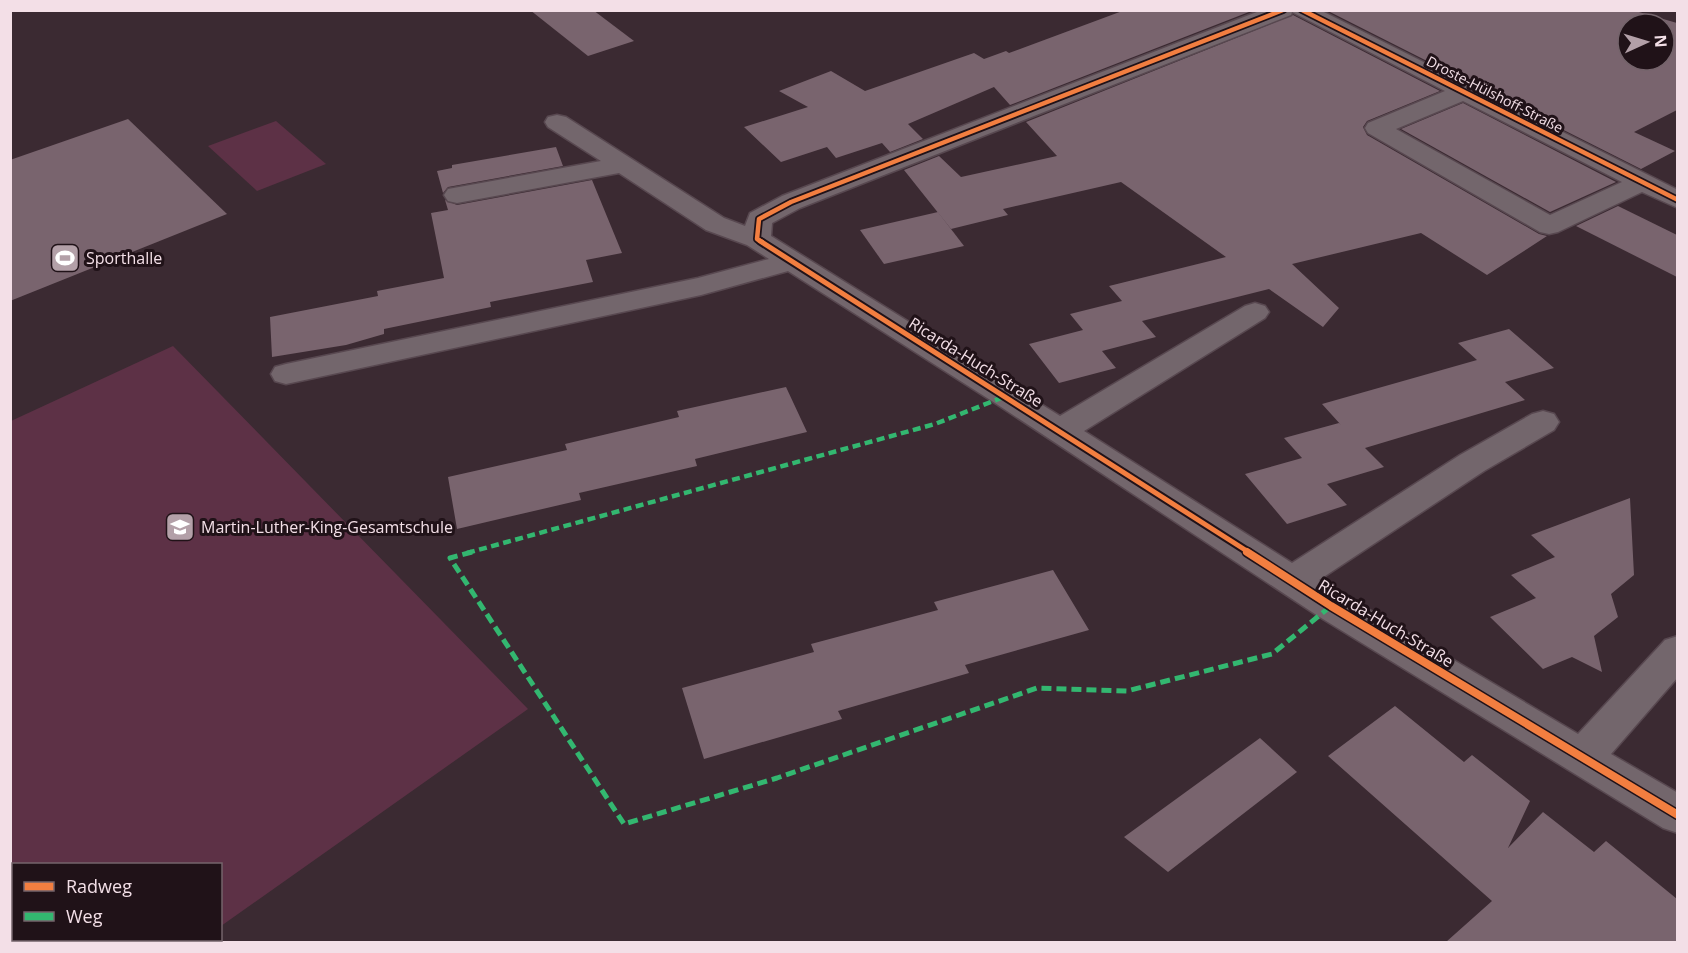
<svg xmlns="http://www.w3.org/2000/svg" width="1688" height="953" font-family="'Open Sans',sans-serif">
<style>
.green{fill:#5d3146}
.building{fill:#79646e;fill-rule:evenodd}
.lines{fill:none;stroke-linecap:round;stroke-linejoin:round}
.minor-casing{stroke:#584850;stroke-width:3}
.minor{fill:#73666c;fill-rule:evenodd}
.quiet-far1{stroke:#33b770;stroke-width:4.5;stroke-dasharray:8 4.5;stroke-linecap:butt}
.quiet{stroke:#33b770;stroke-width:5;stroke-dasharray:10 5;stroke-linecap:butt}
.cycleway-far2-casing{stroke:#201218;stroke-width:8}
.cycleway-far1-casing{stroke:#201218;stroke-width:9}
.cycleway-casing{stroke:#201218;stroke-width:11}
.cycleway-far2{stroke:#f27e40;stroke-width:4.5}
.cycleway-far1{stroke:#f27e40;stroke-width:5}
.cycleway{stroke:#f27e40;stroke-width:8}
.labels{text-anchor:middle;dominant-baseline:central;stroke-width:6;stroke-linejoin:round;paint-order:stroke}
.far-street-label{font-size:14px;fill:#f3dfe7;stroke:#201218}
.poi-label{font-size:16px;fill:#f3dfe7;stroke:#201218;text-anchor:start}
.street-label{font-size:16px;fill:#f3dfe7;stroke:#201218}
</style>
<rect width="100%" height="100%" fill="#3b2a32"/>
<!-- green -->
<g class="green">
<polygon points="276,121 326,164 257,191 208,146"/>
<polygon points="173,346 528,709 221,926 220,864 14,864 14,940 201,940 197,942 11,942 11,421"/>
</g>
<!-- building -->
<g class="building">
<polygon points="530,10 593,10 634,41 588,56"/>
<polygon points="1125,10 1254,10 1010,105 994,87 908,124 923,139 890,152 882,143 836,158 827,147 781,162 744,127 808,107 779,91 831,71 865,91 974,53 984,59 1006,51 1009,53"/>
<path d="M 1326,10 L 1632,10 L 1677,23 L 1677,110 L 1634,132 L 1675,151 L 1641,169 ZM 1628,24 L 1664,24 L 1664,60 L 1628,60 Z"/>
<polygon points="1293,15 1440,91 1367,121 1363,127 1367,135 1539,234 1547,236 1487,275 1421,233 1292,264 1339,308 1323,327 1269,289 1142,321 1156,337 1102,351 1116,368 1059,383 1029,344 1083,330 1070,314 1122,301 1109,286 1226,257 1121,182 1003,209 1008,215 951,229 904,170 939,156 961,177 1057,156 1026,122"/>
<polygon points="1463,103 1616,182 1550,212 1401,129"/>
<polygon points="128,119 227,214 10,301 10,160"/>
<polygon points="556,147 563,166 448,187 443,193 437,171 452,168 452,165"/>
<polygon points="592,180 622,253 586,260 593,282 490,302 491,307 384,329 384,334 346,345 272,357 270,317 378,296 377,291 444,278 431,213 448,210 445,200 457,205"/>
<polygon points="1618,206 1677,235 1677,277 1576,226"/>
<polygon points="938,212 964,246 884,264 860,230"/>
<polygon points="1509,329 1554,368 1505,382 1525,400 1365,448 1384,467 1327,484 1347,505 1287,524 1245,474 1302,458 1284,438 1339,423 1341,425 1322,404 1477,360 1458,343"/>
<polygon points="786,387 807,432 695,459 697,466 579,493 581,500 457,529 448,477 567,450 565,444 679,417 677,411"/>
<polygon points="1630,498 1634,575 1611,594 1618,617 1594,636 1602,672 1572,657 1543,669 1490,617 1536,598 1511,575 1555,557 1531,535"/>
<polygon points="1053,570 1089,630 965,665 969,673 838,711 842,719 704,759 682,688 814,652 811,644 938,610 934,602"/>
<polygon points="1395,706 1464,762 1472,755 1530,801 1508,848 1543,812 1594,852 1606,841 1677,899 1677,942 1446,942 1492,901 1328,756"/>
<polygon points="1260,738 1297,772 1168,872 1124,837"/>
</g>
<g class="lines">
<!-- minor casing -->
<g class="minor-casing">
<path id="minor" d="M 1262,10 L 1320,10 L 1678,190 L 1678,208 L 1642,192 L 1558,232 L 1549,234 L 1540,232 L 1368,133 L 1365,128 L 1368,123 L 1445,91 L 1292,12 L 1291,15 L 800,208 L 772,223 L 771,236 L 1060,416 L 1245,306 L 1255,303 L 1265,306 L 1269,312 L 1265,318 L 1084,431 L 1292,563 L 1460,455 L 1532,414 L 1543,411 L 1554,414 L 1559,422 L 1554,430 L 1484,471 L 1319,580 L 1578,734 L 1665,640 L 1678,636 L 1678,677 L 1611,754 L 1678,793 L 1678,833 L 1663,828 L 1318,616 L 995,403 L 788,271 L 701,295 L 286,384 L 275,381 L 271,374 L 275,367 L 286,364 L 698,278 L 769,259 L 747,245 L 706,230 L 619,173 L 457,203 L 448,201 L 444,195 L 448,189 L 601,161 L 548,127 L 545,122 L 548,117 L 557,115 L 566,117 L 724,218 L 745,226 L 750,213 L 782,196 ZM 1463,101 L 1622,182 L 1550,215 L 1396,129 Z"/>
</g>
<!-- minor -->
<use href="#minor" class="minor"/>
<!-- quiet-far1 -->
<polyline class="quiet-far1" points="467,553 935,424 1006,396"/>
<!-- quiet -->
<polyline class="quiet" points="472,552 450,558 624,824 777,778 1037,688 1127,691 1272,654 1331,606"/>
<!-- cycleway-far2 casing -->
<g class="cycleway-far2-casing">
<g id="cycleway-far2">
<polyline points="1302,10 1678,200"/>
<polyline points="762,242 757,239 759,219 791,202 1283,10"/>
</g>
</g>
<!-- cycleway-far1 casing -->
<g class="cycleway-far1-casing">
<polyline id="cycleway-far1" points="760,241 1250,553"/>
</g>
<!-- cycleway casing -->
<g class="cycleway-casing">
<polyline id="cycleway" points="1247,552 1331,606 1678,815"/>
</g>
<!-- cycleway-far2 -->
<use href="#cycleway-far2" class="cycleway-far2"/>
<!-- cycleway-far1 -->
<use href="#cycleway-far1" class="cycleway-far1"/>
<!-- cycleway -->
<use href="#cycleway" class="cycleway"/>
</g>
<!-- icons -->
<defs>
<g id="stadium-square" transform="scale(1.5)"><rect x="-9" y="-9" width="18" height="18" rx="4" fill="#b3a0a8" stroke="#201218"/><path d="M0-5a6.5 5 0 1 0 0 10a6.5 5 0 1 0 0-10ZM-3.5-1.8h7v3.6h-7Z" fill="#fff"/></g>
<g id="school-square" transform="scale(1.5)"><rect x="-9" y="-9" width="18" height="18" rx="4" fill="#b3a0a8" stroke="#201218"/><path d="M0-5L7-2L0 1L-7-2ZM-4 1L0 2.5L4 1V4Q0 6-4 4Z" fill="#fff"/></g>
</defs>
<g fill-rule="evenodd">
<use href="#stadium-square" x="65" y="258"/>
<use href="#school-square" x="180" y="527"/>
</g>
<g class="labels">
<!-- far-street labels -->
<g class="far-street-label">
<text transform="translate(1495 94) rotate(27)">Droste-Hülshoff-Straße</text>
</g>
<!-- poi labels -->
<g class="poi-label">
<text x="86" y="258">Sporthalle</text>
<text x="201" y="527">Martin-Luther-King-Gesamtschule</text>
</g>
<!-- street labels -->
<g class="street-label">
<text transform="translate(976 362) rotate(32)">Ricarda-Huch-Straße</text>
<text transform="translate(1386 623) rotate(31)">Ricarda-Huch-Straße</text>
</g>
</g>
<!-- border -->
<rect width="1688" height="953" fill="none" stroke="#f3dfe7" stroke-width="24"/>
<!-- legend -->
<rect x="12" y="863" width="210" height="78" fill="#201218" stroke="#74646b" stroke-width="1.5"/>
<rect x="24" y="882" width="30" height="9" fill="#f27e40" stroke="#74646b" stroke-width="1.5"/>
<text x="66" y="893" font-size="18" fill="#f3dfe7">Radweg</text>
<rect x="24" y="912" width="30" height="9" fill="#33b770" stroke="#74646b" stroke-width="1.5"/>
<text x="66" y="923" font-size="18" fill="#f3dfe7">Weg</text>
<!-- north arrow -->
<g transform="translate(1646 42) rotate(86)"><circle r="28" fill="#201218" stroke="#74646b" stroke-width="1.5"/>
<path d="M0-4.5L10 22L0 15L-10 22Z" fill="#b3a0a8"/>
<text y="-9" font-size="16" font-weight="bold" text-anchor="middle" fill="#f3dfe7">N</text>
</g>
</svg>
